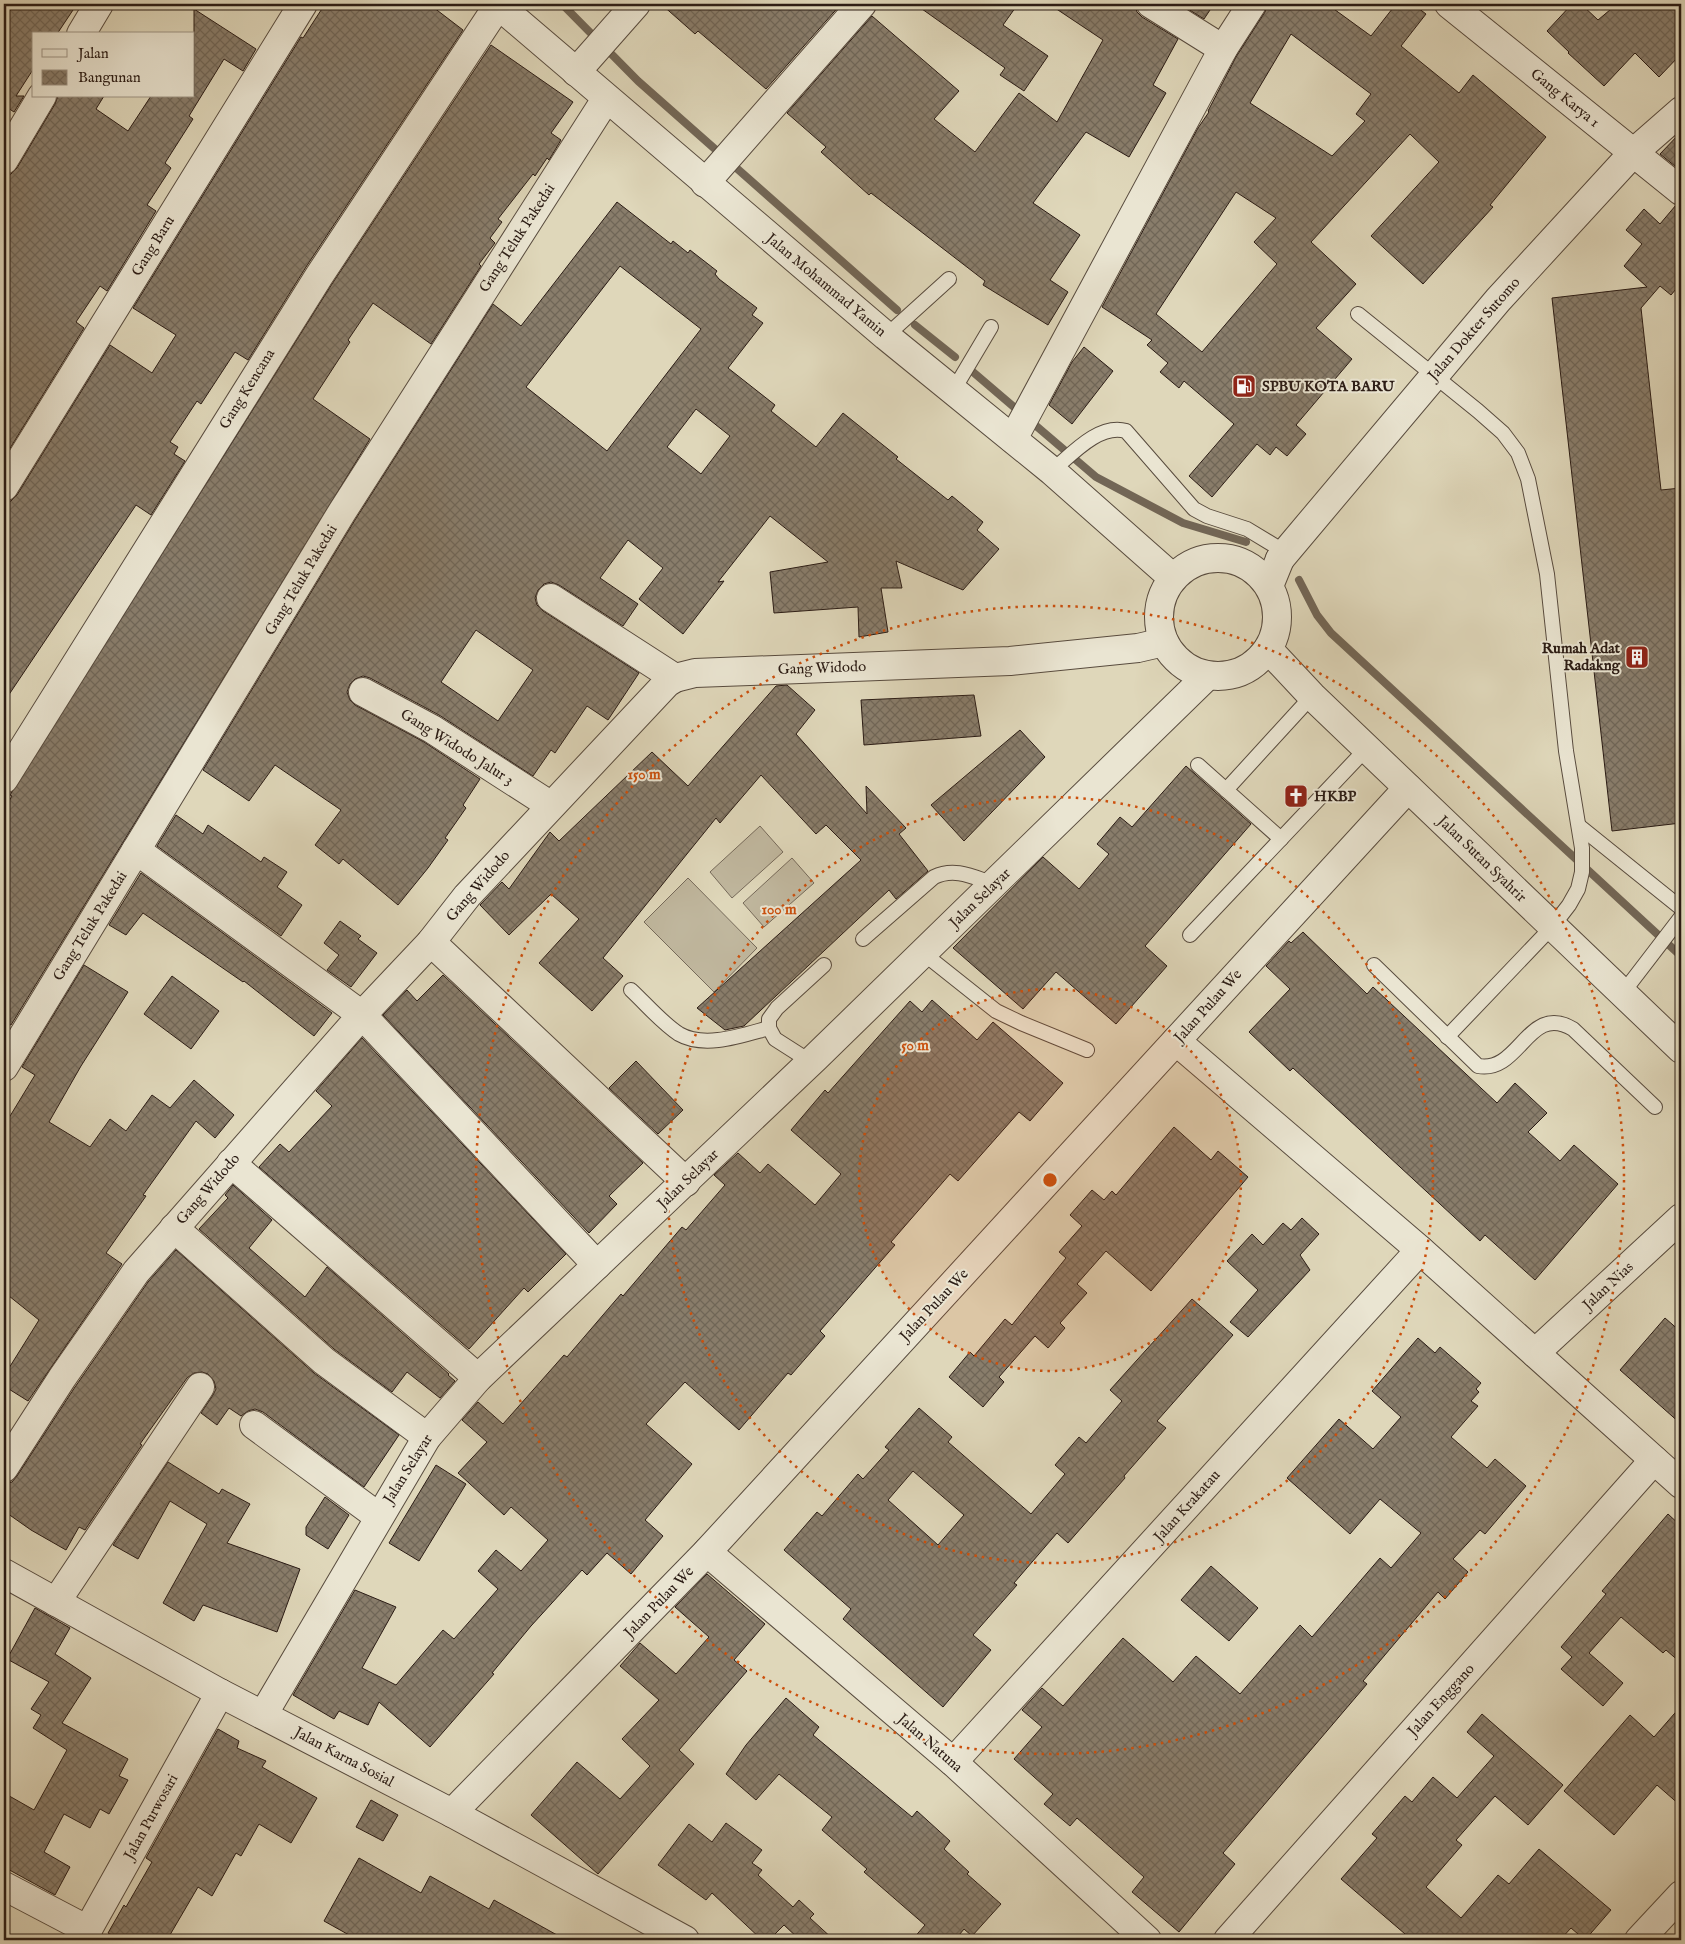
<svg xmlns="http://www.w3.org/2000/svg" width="1685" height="1944" font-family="'IM FELL English',serif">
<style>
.garden{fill:#c0b79e;stroke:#766a5a}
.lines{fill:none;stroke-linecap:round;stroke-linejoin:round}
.stream{stroke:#726656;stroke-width:8}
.building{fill:url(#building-cross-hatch);stroke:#2b1c15;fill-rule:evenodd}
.service-casing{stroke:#584b3e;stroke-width:16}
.minor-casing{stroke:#584b3e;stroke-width:30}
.tertiary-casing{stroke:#584b3e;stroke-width:30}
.service{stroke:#eae5d2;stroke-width:14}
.minor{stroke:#eae5d2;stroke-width:28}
.tertiary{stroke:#eae5d2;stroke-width:28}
.ring{fill:none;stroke:#cc500d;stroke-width:2.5;stroke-dasharray:2.5 5}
.labels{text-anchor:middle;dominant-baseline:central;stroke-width:4;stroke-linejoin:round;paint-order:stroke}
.street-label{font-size:15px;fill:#2b1c15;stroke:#eae5d2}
.poi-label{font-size:15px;font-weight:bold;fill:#2b1c15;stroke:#eae5d2;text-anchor:start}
.centre{fill:#cc500d;stroke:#eae5d2;stroke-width:2.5}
.ring-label{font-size:15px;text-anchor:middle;font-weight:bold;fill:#cc500d;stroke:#eae5d2;stroke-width:4;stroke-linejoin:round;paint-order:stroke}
</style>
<defs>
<pattern id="building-cross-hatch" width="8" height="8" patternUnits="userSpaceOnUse" patternTransform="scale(1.25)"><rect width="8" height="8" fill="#897d6b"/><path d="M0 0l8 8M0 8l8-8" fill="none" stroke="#706657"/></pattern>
</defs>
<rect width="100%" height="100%" fill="#dfd7ba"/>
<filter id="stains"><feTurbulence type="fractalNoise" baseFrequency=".004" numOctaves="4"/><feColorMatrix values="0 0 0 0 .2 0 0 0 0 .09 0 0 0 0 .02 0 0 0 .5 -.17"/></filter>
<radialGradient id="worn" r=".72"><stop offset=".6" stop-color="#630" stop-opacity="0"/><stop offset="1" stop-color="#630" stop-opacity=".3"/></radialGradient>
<!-- garden -->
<g class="garden">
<polygon points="760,826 783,852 732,898 710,872"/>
<polygon points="792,858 814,883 764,927 743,903"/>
<polygon points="688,878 757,948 714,992 644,922"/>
</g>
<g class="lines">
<!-- stream -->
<g class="stream">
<polyline points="562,4 638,81 897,310"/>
<polyline points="915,325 955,357"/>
<polyline points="973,372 1096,477 1183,523 1246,542"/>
<polyline points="1299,580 1317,615 1331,633 1681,956"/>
</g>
</g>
<!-- building -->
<g class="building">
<polygon points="14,4 77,4 57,34 34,34 34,68 16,96 24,96 14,112 8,108 4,115 4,20"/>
<polygon points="325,4 429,4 463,30 306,267 248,360 235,352 201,404 197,401 170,442 178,447 174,454 185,461 151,515 136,505 4,702 4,503 11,501 17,495 110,345 152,373 176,335 133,308 301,37 303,38"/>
<polygon points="661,4 841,4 766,89 698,31 695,34"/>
<polygon points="915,4 1018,4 1003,25 1048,56 1024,91 1000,75 1005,68"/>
<polygon points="1049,4 1135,4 1137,12 1142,17 1178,39 1153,85 1166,93 1129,157 1086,132 1033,203 1080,235 1050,280 1068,292 1048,325 983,285 985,281 871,193 869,195 821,152 826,147 787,113 872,16 959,91 934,119 975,152 1019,93 1057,122 1103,40"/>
<polygon points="1180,4 1214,4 1204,19"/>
<path d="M 1267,4 L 1327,4 L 1371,36 L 1396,4 L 1413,4 L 1426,14 L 1401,46 L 1459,93 L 1473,75 L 1546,137 L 1490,205 L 1493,207 L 1423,284 L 1371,236 L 1439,162 L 1410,134 L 1311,242 L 1356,284 L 1316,328 L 1352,359 L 1296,425 L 1306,434 L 1287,456 L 1276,447 L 1270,455 L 1257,444 L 1212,497 L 1189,476 L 1234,424 L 1184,381 L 1179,388 L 1160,372 L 1168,363 L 1147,345 L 1152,340 L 1102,307 L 1198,128 L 1209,112 L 1208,111 L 1236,57 L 1265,12 ZM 1291,34 L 1371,94 L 1356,114 L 1365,121 L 1332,156 L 1250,103 ZM 1236,192 L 1276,218 L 1254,242 L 1277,264 L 1202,352 L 1156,314 Z"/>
<polygon points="1572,4 1581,4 1598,20 1617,4 1681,4 1681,54 1659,77 1635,53 1604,86 1568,53 1569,52 1547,31"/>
<polygon points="194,9 256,49 243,71 224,59 189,116 193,119 165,163 171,168 147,205 156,211 107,291 100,286 76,322 84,328 4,458 4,176 11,174 17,168 55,104 58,96 104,96 96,109 128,131 151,96 194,96"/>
<polygon points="491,45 573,102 551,133 561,140 549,160 547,158 535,176 533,174 498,219 502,222 490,238 495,243 479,264 481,266 431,344 373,303 348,340 350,342 313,399 370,439 11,1025 4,1022 4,809 12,796 10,795 332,284"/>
<polygon points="1681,132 1681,171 1660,154"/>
<path d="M 617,202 L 671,244 L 673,241 L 688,253 L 690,250 L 717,271 L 715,274 L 719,279 L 757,308 L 752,315 L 763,323 L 728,368 L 775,405 L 771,411 L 816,447 L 843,413 L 898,457 L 896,459 L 948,500 L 952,496 L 983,522 L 977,530 L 999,549 L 963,590 L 896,561 L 902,588 L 881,588 L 888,632 L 859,637 L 858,607 L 774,613 L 770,572 L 828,562 L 770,516 L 718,582 L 724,581 L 683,634 L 639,599 L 663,568 L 628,540 L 600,578 L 638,604 L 623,626 L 559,585 L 551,582 L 544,584 L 538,590 L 535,598 L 537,605 L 543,611 L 639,673 L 608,720 L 587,706 L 555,753 L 551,750 L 533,776 L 439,715 L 370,678 L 363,676 L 355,679 L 350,684 L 347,692 L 350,700 L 355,705 L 424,742 L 480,779 L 463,805 L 466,808 L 445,838 L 448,840 L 428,868 L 398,905 L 343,859 L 339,864 L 315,845 L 341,810 L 275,765 L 249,801 L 203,770 L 355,520 L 493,304 L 521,326 ZM 620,266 L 701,329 L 607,451 L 526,387 ZM 696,409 L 730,436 L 701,474 L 667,447 ZM 476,630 L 533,670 L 498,721 L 441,682 Z"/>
<polygon points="1676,205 1681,206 1681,283 1671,295 1660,286 1641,308 1661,490 1681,488 1681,823 1612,831 1552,298 1647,287 1624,266 1642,244 1626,230 1644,209 1660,224"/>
<polygon points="1084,347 1113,371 1072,424 1049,405 1072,362"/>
<polygon points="787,685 815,710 796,734 867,814 866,786 906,828 899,834 928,871 896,899 889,890 744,1026 725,1030 697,1008 861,860 826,825 816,834 761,775 720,823 716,818 603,958 623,976 592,1011 539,963 579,919 551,894 509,935 480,905 502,882 509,889 550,832 559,841 652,752 688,786 776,686"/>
<polygon points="974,695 981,736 864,745 861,700"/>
<polygon points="1020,730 1045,757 964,841 931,805"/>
<polygon points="1186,766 1251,824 1145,946 1167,966 1116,1024 1056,972 1023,1009 953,948 1043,857 1079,889 1109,854 1097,844 1120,817 1132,827"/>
<polygon points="176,815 203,834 208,825 261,862 264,857 287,872 277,887 302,905 281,936 157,846"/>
<polygon points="141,873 332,1013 314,1036 244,981 243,982 143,913 126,935 109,925"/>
<polygon points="340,921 361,936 358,939 377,953 351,987 327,970 339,955 324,943"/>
<polygon points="1303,932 1367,994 1373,987 1497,1103 1515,1083 1547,1113 1528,1132 1560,1161 1574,1145 1618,1184 1535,1280 1485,1235 1480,1241 1293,1068 1290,1071 1249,1032 1290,989 1266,966 1289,941 1291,943"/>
<polygon points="84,965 128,992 81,1066 49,1122 90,1147 110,1119 126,1131 152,1095 170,1108 194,1080 234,1115 215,1138 196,1121 143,1195 146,1196 106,1253 122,1264 28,1401 4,1386 4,1376 39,1320 4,1292 4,1126 35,1075 22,1067"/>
<polygon points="443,975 643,1163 609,1196 617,1204 589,1233 383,1015 407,990 417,1001"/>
<polygon points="172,976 219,1011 191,1049 144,1014"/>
<polygon points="932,1000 977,1040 993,1022 1063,1083 1030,1121 1019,1112 958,1181 950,1174 891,1242 895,1245 820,1331 825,1336 791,1375 788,1373 739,1430 685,1382 646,1424 692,1464 645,1520 663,1536 631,1574 607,1553 587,1575 582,1570 531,1626 492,1673 494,1674 430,1747 379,1702 368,1725 339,1711 334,1719 293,1695 355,1590 396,1607 362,1668 396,1685 443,1630 454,1639 498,1589 478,1571 496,1550 521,1571 548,1540 511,1507 504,1515 458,1473 487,1442 462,1420 478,1402 503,1424 564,1355 567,1357 621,1294 623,1296 682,1227 686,1230 725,1185 714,1175 738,1153 760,1173 768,1164 815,1205 841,1174 791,1130 825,1090 828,1093 910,1001 922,1012"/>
<polygon points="362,1038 566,1254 528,1292 524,1288 469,1349 259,1167 280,1144 289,1152 332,1106 316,1091"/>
<polygon points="636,1061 683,1110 658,1134 609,1088"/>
<polygon points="1174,1127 1211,1160 1218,1151 1248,1177 1151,1291 1106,1251 1077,1284 1087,1293 1060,1323 1065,1328 1048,1348 1035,1336 999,1377 1004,1382 983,1407 949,1377 970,1352 974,1356 1005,1319 1012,1325 1066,1258 1059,1252 1082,1226 1070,1215 1092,1190 1104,1200 1112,1191 1116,1195"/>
<polygon points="233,1185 272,1220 249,1248 305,1297 327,1267 449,1374 448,1375 455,1381 440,1398 407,1372 392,1392 334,1349 199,1229 228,1198 225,1195"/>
<polygon points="1302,1218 1319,1234 1300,1255 1310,1270 1248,1337 1230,1322 1258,1290 1227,1261 1252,1234 1263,1245 1283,1223 1291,1230"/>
<polygon points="176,1250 314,1373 399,1435 364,1487 263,1412 255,1409 248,1411 241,1416 229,1408 217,1425 201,1413 213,1395 216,1389 214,1381 208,1374 202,1372 194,1373 187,1378 140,1444 142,1445 85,1530 79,1527 66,1550 31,1530 4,1511 4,1484 12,1482 17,1476 75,1387 148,1282"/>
<path d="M 1192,1299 L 1233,1335 L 1157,1421 L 1166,1428 L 1124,1476 L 1125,1478 L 1068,1543 L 1057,1533 L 1014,1583 L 1017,1585 L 973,1635 L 991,1650 L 943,1707 L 843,1619 L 851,1609 L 784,1550 L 817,1512 L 822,1516 L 858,1474 L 863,1479 L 889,1450 L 885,1447 L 919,1408 L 952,1437 L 948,1442 L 1031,1514 L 1065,1474 L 1055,1465 L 1079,1437 L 1086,1443 L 1122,1401 L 1110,1390 ZM 913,1471 L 964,1515 L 938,1545 L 888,1500 Z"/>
<polygon points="1665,1318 1681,1332 1681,1424 1620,1370"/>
<polygon points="1418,1338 1435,1353 1440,1347 1481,1383 1476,1389 1479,1392 1471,1401 1478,1406 1451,1437 1487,1468 1495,1459 1526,1486 1485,1534 1480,1530 1453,1559 1468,1572 1445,1599 1438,1592 1363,1681 1367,1684 1223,1853 1235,1864 1179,1932 1132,1892 1144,1877 1077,1818 1070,1826 1044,1804 1053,1794 1014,1759 1042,1727 1022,1710 1042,1688 1063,1706 1123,1638 1173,1682 1196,1656 1240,1694 1300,1625 1312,1637 1380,1558 1391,1568 1421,1533 1380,1499 1350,1534 1287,1478 1339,1419 1373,1449 1401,1417 1372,1391"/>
<polygon points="168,1462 219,1494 222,1489 250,1504 227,1543 300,1569 277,1632 203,1605 194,1621 163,1603 207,1524 170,1501 138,1559 113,1545"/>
<polygon points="436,1465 466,1484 419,1561 389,1543"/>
<polygon points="325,1497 349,1515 328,1549 306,1535 306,1527"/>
<polygon points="1668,1514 1681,1526 1681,1663 1666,1650 1663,1653 1621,1617 1589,1653 1623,1683 1603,1706 1561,1669 1572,1657 1561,1647 1606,1594 1602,1591"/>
<polygon points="1211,1566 1258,1608 1229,1641 1181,1600"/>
<polygon points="707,1574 765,1624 734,1660 747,1671 679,1750 694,1764 598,1874 531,1815 577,1762 620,1799 650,1766 622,1739 659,1700 620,1666 640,1643 676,1674 709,1637 675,1607"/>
<polygon points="35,1608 70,1628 55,1654 91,1678 62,1723 128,1759 119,1776 128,1780 109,1814 100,1809 90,1828 64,1814 44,1852 70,1867 55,1895 4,1867 4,1793 34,1810 67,1750 33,1728 41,1715 31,1709 49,1682 7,1659"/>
<polygon points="786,1698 819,1727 813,1735 912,1817 917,1811 950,1841 944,1849 969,1872 967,1874 1001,1904 972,1936 964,1929 955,1940 912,1940 925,1925 864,1872 867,1869 822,1830 832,1817 779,1774 756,1800 726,1774 746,1745"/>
<polygon points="1681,1706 1681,1806 1657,1785 1614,1835 1564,1791 1630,1715 1654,1737"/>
<polygon points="1482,1714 1563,1785 1528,1825 1495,1796 1456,1840 1462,1845 1426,1887 1461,1918 1498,1875 1509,1884 1539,1849 1611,1910 1585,1940 1571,1928 1560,1940 1412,1940 1341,1879 1377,1838 1372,1834 1405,1796 1412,1802 1433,1777 1457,1798 1494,1756 1467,1732"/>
<polygon points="218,1729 239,1741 237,1748 266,1761 262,1767 317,1798 291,1843 259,1824 241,1856 236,1853 212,1896 198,1887 167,1940 121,1940 108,1933 124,1905 126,1907 152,1862 146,1858"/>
<polygon points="371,1800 398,1815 383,1841 356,1827"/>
<polygon points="726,1823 762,1850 752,1863 762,1870 758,1875 793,1907 799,1900 814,1914 810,1918 834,1940 800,1940 784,1925 769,1940 762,1940 712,1893 706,1900 658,1865 689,1824 712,1842"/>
<polygon points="359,1858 421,1893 430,1876 489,1909 494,1900 566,1940 358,1940 324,1921"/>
</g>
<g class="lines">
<!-- service casing -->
<g class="service-casing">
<g id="service">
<polyline points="1358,314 1478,411 1503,433 1518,453 1528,479 1547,574 1566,751 1582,848 1582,872 1578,889 1569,905 1552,927 1447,1037"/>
<polyline points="886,336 949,279"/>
<polyline points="953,391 991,327"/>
<path d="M 1052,471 C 1071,455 1099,423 1126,431 L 1194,509 L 1207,516 L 1247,529 L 1285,552"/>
<polyline points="1198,765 1281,839"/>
<polyline points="1226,790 1312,696"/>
<polyline points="1579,826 1681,908"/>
<polyline points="1190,935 1367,748"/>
<path d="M 863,939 L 934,877 C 955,867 973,877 994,884"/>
<polyline points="923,953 996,1011 1021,1023 1087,1050"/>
<path d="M 1374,965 L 1478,1066 C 1520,1074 1528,1002 1573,1029 L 1655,1107"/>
<path d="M 631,990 C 646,1004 662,1023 679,1034 C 705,1049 743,1035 769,1028"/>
<polyline points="1622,994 1681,917"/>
<polyline points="811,1062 775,1039 769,1028 769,1019 777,1008 824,965"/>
</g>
</g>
<!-- minor casing -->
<g class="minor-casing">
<g id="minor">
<polyline points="1151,4 1223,49"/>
<polyline points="1449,4 1681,191"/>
<polyline points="81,34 99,4"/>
<polyline points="576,72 636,4"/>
<polyline points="4,160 42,96"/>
<polyline points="705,183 862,4"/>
<polyline points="1013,439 1223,49 1252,4"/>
<polyline points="4,487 303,4"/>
<polyline points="1269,586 1280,559"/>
<polyline points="551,598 675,678"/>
<polyline points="363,692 432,729 550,805"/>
<polyline points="4,779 319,276 499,4"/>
<polyline points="136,850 362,1015 597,1265"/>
<polyline points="431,942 686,1182"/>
<polyline points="1176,1041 1420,1250 1681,1484"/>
<polyline points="4,1067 342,512 606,99"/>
<polyline points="231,1163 478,1378"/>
<polyline points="174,1228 324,1361 427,1437"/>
<polyline points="1535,1353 1681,1218"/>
<polyline points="254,1425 379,1517"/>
<polyline points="4,1468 62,1378 136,1272 362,1015 431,942 467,896 667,683 675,678 695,673 1010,661 1138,648 1164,642"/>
<polyline points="707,1552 953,1762 1147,1940"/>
<polyline points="4,1573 220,1693 452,1813 685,1940"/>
<polyline points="56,1602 200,1387"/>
<polyline points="263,1715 427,1437 478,1378 816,1057 1207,676"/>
<polyline points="953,1762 1420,1250"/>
<polyline points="452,1813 707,1552 1408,788"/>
<polyline points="4,1886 88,1930"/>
<polyline points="82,1940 220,1693"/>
<polyline points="1228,1940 1654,1460"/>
<polyline points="1639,1940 1681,1895"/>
</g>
</g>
<!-- tertiary casing -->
<g class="tertiary-casing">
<g id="tertiary">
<polyline points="497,4 886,336 1052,471 1173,578"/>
<circle cx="1218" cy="617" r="59"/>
<polyline points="1280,559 1498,300 1633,153 1681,111"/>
<polyline points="1268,649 1312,696 1681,1049"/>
</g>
</g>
<!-- service -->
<use href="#service" class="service"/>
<!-- minor -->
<use href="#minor" class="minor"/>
<!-- tertiary -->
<use href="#tertiary" class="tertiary"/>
</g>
<!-- distance rings -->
<circle cx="1050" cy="1180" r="191" fill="#cc500d" fill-opacity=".12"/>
<g class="ring">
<circle cx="1050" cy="1180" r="191"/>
<circle cx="1050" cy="1180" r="383"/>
<circle cx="1050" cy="1180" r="574"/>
</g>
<!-- icons -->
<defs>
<g id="fuel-square" transform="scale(1.25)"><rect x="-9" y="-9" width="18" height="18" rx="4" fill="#8f2418" stroke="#eae5d2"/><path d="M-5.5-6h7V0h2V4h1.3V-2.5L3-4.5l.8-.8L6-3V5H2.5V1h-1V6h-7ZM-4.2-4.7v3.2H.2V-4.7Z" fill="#fff"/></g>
<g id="building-square" transform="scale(1.25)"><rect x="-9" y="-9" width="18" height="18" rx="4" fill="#8f2418" stroke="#eae5d2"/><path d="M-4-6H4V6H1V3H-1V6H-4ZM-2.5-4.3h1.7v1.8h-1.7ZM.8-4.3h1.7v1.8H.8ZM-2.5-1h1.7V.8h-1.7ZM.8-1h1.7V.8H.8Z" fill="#fff"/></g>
<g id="church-square" transform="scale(1.25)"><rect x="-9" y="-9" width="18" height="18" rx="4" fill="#8f2418" stroke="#eae5d2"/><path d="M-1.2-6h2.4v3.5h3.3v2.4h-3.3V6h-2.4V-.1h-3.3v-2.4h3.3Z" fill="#fff"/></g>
</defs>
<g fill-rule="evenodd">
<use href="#fuel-square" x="1244" y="386"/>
<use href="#building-square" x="1637" y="657"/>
<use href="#church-square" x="1296" y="796"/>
</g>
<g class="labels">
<!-- street labels -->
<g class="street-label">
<text transform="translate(1565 98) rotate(39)">Gang Karya 1</text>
<text transform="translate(517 238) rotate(-57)">Gang Teluk Pakedai</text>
<text transform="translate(153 246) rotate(-58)">Gang Baru</text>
<text transform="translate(826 285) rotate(40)">Jalan Mohammad Yamin</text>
<text transform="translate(1474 329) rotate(-49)">Jalan Dokter Sutomo</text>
<text transform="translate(247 389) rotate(-58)">Gang Kencana</text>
<text transform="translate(301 580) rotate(-59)">Gang Teluk Pakedai</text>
<text transform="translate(822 668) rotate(-2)">Gang Widodo</text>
<text transform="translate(457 747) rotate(32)">Gang Widodo Jalur 3</text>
<text transform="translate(1482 859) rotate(44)">Jalan Sutan Syahrir</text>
<text transform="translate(478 886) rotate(-49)">Gang Widodo</text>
<text transform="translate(980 898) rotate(-44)">Jalan Selayar</text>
<text transform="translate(90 926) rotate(-58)">Gang Teluk Pakedai</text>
<text transform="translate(1208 1006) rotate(-48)">Jalan Pulau We</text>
<text transform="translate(688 1179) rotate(-44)">Jalan Selayar</text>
<text transform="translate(208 1189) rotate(-49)">Gang Widodo</text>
<text transform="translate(1608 1286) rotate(-43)">Jalan Nias</text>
<text transform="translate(934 1305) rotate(-47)">Jalan Pulau We</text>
<text transform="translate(408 1469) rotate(-58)">Jalan Selayar</text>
<text transform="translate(1187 1506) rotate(-48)">Jalan Krakatau</text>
<text transform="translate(659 1602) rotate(-46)">Jalan Pulau We</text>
<text transform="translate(1441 1700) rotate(-48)">Jalan Enggano</text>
<text transform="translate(930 1743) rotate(41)">Jalan Natuna</text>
<text transform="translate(344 1757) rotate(28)">Jalan Karna Sosial</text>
<text transform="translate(151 1817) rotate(-61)">Jalan Purwosari</text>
</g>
<!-- poi labels -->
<g class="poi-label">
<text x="1262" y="386">SPBU KOTA BARU</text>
<text x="1620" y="648" text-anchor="end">Rumah Adat<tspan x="1620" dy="17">Radakng</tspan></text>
<text x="1314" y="796">HKBP</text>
</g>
</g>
<circle cx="1050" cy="1180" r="8" class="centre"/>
<g class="ring-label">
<text x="644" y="779">150 m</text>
<text x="779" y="914">100 m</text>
<text x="915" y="1050">50 m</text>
</g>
<!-- margin -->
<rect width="1685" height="1944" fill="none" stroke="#dfd7ba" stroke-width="20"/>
<rect x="5" y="5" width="1675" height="1934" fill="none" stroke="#2b1c15" stroke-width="2.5"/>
<rect x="10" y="10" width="1665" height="1924" fill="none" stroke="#2b1c15"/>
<!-- legend -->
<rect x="32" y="32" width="162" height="65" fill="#eae5d2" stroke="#9e9586"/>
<rect x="42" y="49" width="25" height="8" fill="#eae5d2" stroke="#9e9586"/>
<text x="78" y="58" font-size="15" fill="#2b1c15">Jalan</text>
<rect x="42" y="70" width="25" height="15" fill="url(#building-cross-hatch)" stroke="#9e9586"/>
<text x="78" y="82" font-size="15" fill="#2b1c15">Bangunan</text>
<rect width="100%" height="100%" filter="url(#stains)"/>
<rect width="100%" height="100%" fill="url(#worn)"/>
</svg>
